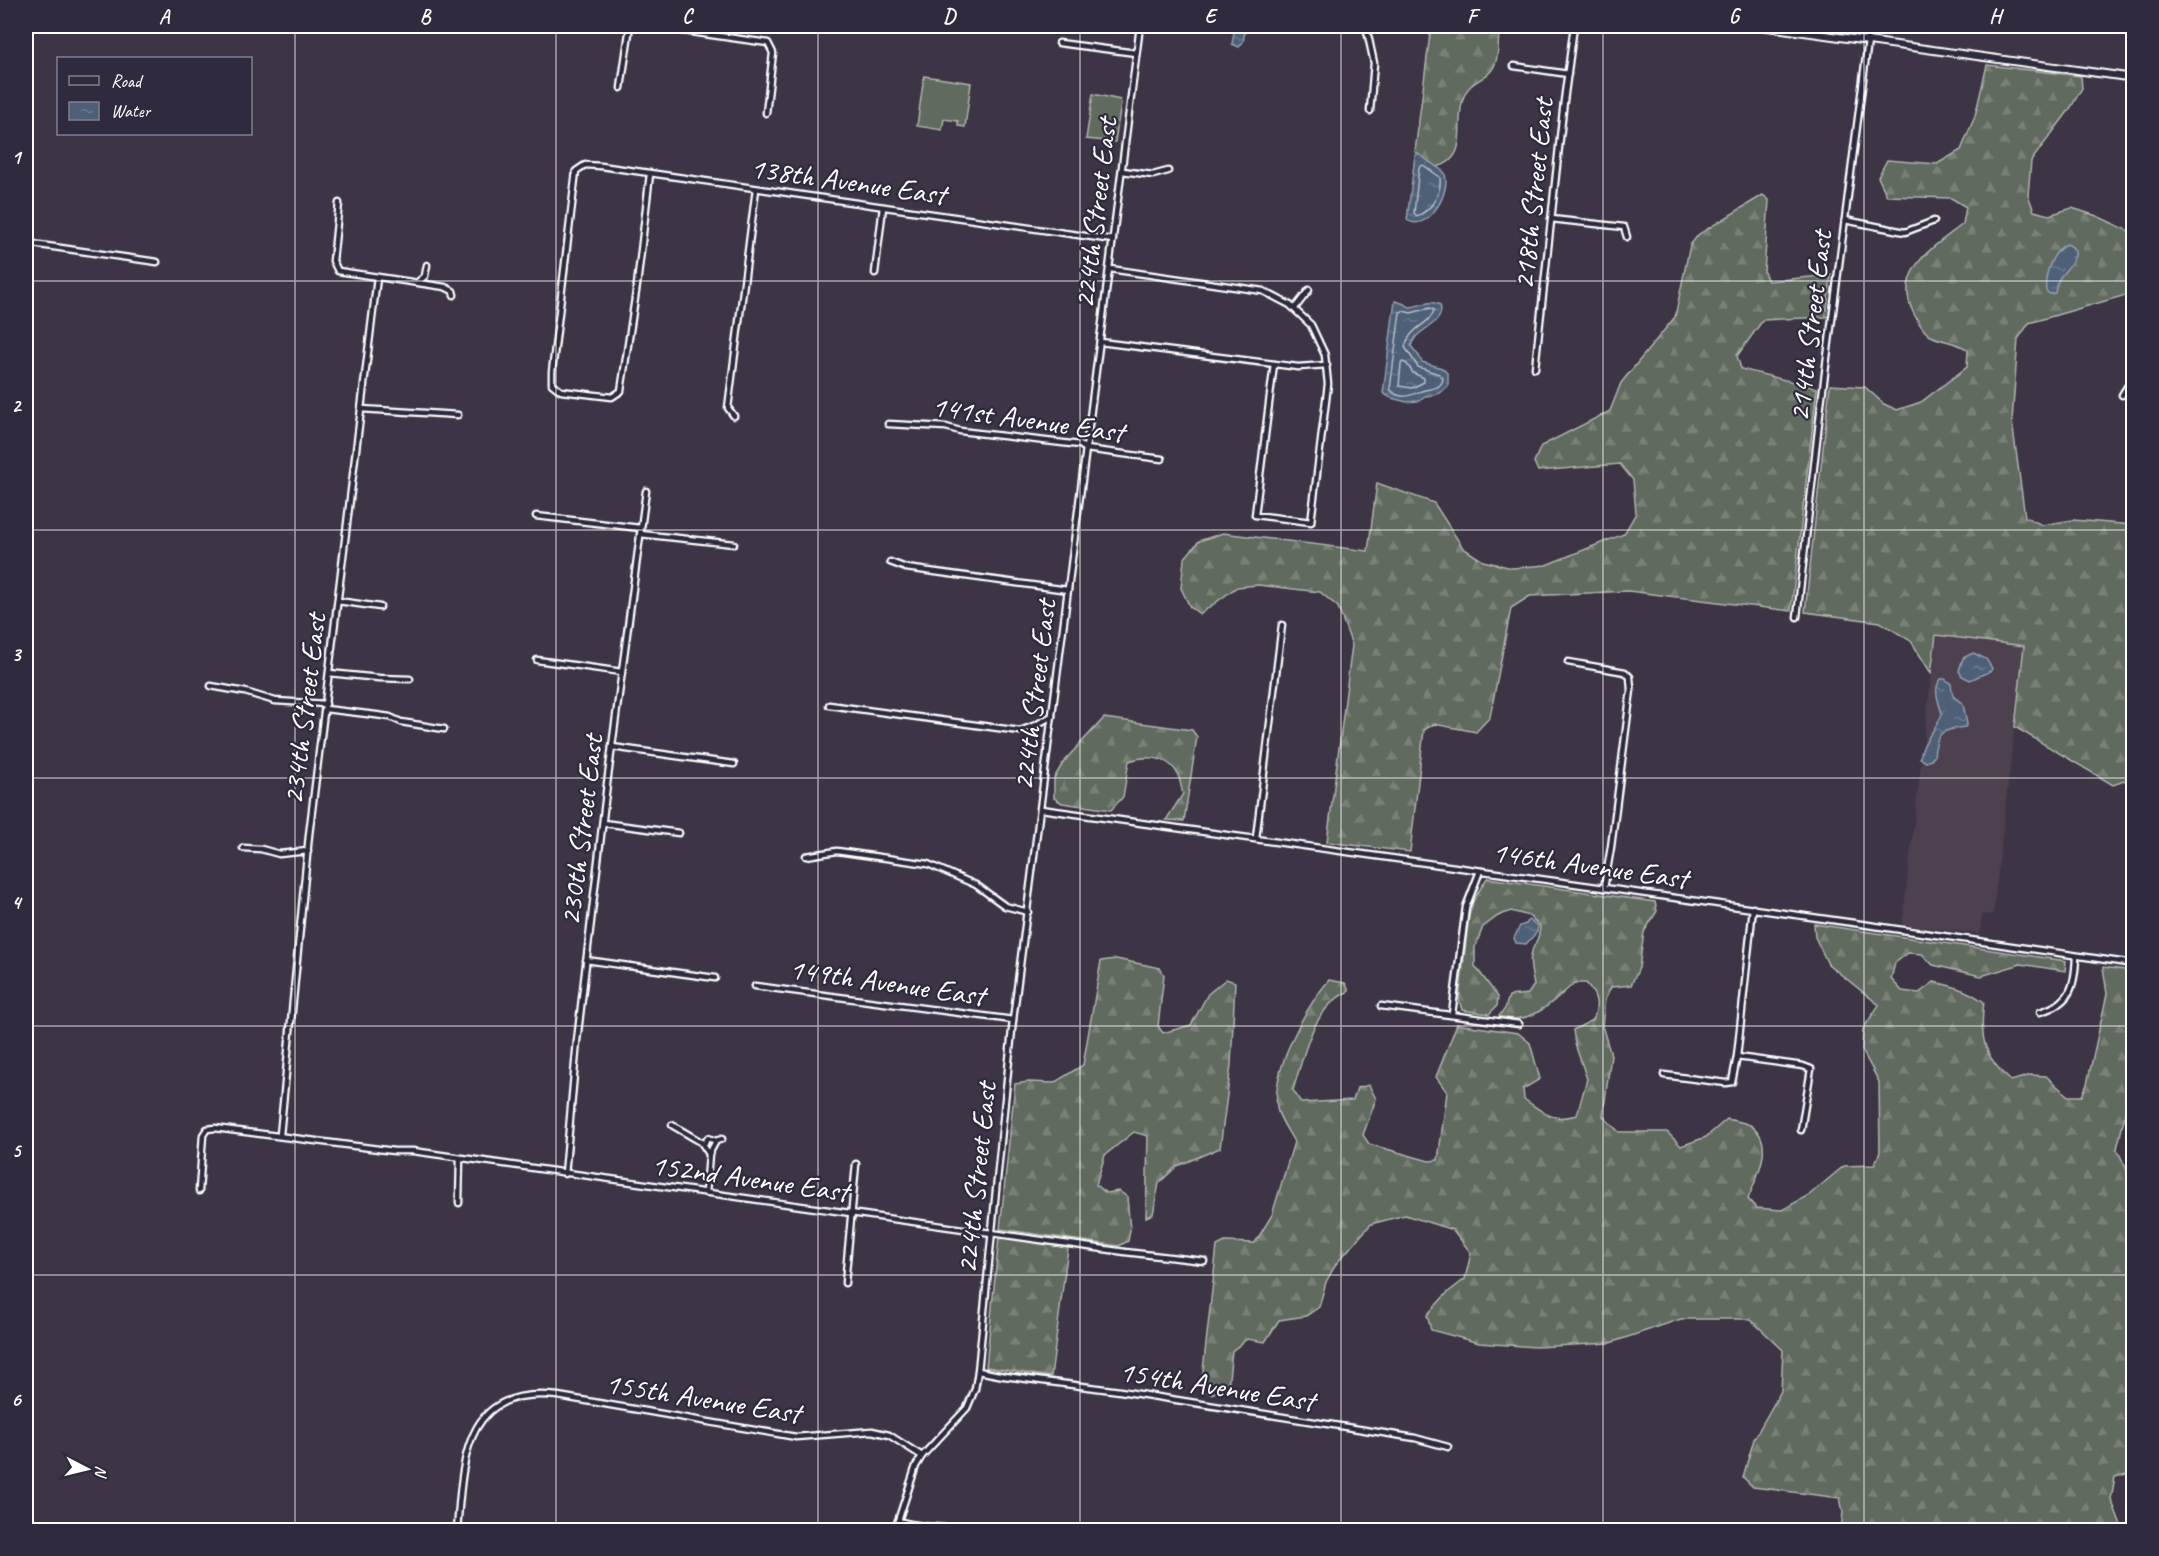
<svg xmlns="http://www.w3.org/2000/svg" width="2159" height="1556" font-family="Caveat,sans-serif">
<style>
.built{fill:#4e404f}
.grass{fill:#616b5f;stroke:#b0b5af;stroke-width:1.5}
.forest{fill:url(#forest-firs);stroke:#b0b5af;stroke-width:1.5}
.water{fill:url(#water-ripples);stroke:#94a0ae;stroke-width:1.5}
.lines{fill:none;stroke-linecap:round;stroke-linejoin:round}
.shore{stroke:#b8bfc9;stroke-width:1.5}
.minor-casing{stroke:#fff;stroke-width:9}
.major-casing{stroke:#fff;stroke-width:10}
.minor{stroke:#2f2a3d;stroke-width:4.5}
.major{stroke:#2f2a3d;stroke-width:6}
.grid{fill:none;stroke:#fff;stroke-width:1.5;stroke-opacity:0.55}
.labels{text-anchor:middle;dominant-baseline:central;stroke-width:4.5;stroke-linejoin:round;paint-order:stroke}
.street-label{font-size:30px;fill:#fff;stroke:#2f2a3d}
.neatline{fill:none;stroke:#fff;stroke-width:2}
.grid-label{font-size:20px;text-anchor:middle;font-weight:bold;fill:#fff}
</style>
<defs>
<pattern id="forest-firs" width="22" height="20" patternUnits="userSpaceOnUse" patternTransform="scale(1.5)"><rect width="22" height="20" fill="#616b5f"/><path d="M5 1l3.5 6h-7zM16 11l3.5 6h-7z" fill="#798177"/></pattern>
<pattern id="water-ripples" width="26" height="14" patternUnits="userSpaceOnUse" patternTransform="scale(1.5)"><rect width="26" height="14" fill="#4d6078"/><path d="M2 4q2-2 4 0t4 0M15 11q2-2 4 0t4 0" fill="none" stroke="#68788c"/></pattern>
</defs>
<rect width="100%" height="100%" fill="#3d3445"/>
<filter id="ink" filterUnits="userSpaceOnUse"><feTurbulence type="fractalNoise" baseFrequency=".0167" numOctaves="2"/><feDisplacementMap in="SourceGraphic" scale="12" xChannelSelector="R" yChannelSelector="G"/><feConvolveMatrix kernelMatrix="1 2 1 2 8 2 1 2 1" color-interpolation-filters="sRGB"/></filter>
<g filter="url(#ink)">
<!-- built -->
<polygon class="built" points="1936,635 2024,646 1993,915 1982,914 1980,934 1902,925"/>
<!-- grass -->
<g class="grass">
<polygon points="924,76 971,83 965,127 958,126 958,121 944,119 942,130 917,126"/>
<polygon points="1093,94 1120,100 1121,103 1115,142 1086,139"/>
</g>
<!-- forest -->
<g class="forest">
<path d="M 1431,26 L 1499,26 C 1498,38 1500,61 1491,71 C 1482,81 1469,82 1464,96 C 1453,121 1472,158 1437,167 L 1415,152 Z"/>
<path d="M 1987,65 L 2081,76 L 2082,88 L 2070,109 L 2031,161 L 2028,195 L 2034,211 L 2049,215 L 2072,208 L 2097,216 L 2133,233 L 2133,293 L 2029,323 L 2018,339 L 2012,421 L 2025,517 L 2042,525 L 2073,520 L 2133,525 L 2134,745 L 2127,780 L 2113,785 L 2015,727 L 2024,646 L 1936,635 L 1931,673 L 1911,641 L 1880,622 L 1805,612 L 1830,385 L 1865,387 L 1884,404 L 1897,410 L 1921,402 L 1967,367 L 1968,350 C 1956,341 1941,342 1929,335 C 1922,330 1917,320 1913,312 C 1893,270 1934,247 1963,224 L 1966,207 L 1951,198 L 1887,196 L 1878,177 L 1887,160 L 1937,164 L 1961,150 L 1975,116 Z"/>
<polygon points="1763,195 1769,200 1764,272 1768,281 1831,275 1826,317 1763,320 1737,356 1741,369 1817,388 1791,611 1628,591 1530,596 1511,608 1490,717 1476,732 1434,724 1424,730 1410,852 1327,842 1352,645 1338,607 1320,592 1258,585 1237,587 1200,614 1190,607 1181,588 1184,559 1199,541 1223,533 1368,551 1377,483 1434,503 1463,548 1483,561 1512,568 1546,565 1624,534 1636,513 1633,480 1620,464 1538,471 1534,462 1541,446 1610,411 1621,383 1675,317 1690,245 1699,234"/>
<path d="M 1104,718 L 1192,730 L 1197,737 L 1184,821 L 1166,820 L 1183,794 C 1181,787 1180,777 1176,771 C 1165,755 1144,756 1129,761 L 1123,797 L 1111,810 L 1062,803 L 1054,798 L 1054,778 L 1065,760 Z"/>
<path d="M 1487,878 L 1655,902 L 1657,911 L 1644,932 L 1639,968 L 1631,985 L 1611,987 L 1605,1000 L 1602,1026 L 1611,1055 L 1603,1116 L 1619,1132 L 1667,1132 L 1681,1146 L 1706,1137 L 1727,1119 C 1734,1121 1744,1122 1750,1125 C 1777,1142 1756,1178 1748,1199 L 1756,1208 L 1782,1210 L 1809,1195 L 1844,1166 L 1874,1165 L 1880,1152 L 1879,1082 L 1862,1050 L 1863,1029 L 1879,1005 L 1828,964 L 1815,937 L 1814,924 L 2066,961 L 2065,971 L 2021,964 L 1981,976 L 1933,965 L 1922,954 L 1908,953 L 1895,963 L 1891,979 L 1902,991 L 1919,993 L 1934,982 C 1952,986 1968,990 1984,1002 C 1979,1037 1984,1058 2011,1081 L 2031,1075 L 2046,1076 L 2068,1096 L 2082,1096 L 2087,1084 L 2107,994 L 2103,967 L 2133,971 L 2134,1013 L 2129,1053 L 2128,1102 L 2117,1149 L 2131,1179 L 2134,1195 L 2134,1472 L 2115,1477 L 2111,1499 L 2123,1530 L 1841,1530 L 1843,1512 L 1840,1498 L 1753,1487 L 1743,1477 L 1754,1439 L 1781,1391 L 1783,1350 L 1750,1319 L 1681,1319 L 1610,1343 L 1536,1347 L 1479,1343 L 1431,1330 L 1427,1315 L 1447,1293 L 1465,1279 L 1471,1253 L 1453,1230 L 1405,1215 L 1371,1224 L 1336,1264 L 1326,1282 L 1319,1307 L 1306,1316 L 1279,1320 L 1265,1342 L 1247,1339 L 1232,1351 L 1228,1388 L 1211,1394 L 1201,1388 L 1217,1246 L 1225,1242 L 1255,1243 L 1272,1215 L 1294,1142 C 1289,1132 1279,1119 1277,1108 C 1272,1068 1304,1010 1329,980 L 1345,983 L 1349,991 C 1311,1009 1305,1053 1293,1090 L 1301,1103 L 1353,1100 L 1357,1088 L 1369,1085 L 1376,1099 L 1363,1135 L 1369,1144 L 1429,1161 L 1438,1160 L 1447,1092 L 1436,1077 L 1457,1024 L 1518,1033 L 1530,1043 L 1540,1079 L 1523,1089 L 1524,1099 C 1546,1114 1551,1122 1577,1115 L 1587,1079 L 1575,1044 L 1573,1030 L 1593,1020 C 1599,1005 1597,995 1586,983 L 1575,983 C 1551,1002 1532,1027 1499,1016 L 1505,1009 L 1509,996 L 1528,994 L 1534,985 C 1532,975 1529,965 1531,955 C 1533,943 1540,941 1540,926 L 1529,916 L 1511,911 L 1498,916 L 1483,927 L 1475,947 L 1475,966 L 1498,997 L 1497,1006 L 1489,1014 L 1462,1010 L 1459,1000 L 1469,916 L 1474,899 Z"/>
<polygon points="1116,959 1160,968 1164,975 1158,1026 1163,1033 1191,1025 1208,994 1226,979 1235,982 1231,1065 1220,1148 1177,1166 1159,1183 1153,1214 1146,1217 1148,1136 1134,1132 1105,1155 1096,1185 1106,1193 1119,1191 1127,1197 1130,1230 1128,1241 1119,1246 1000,1229 1015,1084 1029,1082 1054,1083 1083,1065 1101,961"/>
<polygon points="999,1237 1068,1248 1051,1377 986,1367"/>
</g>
<!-- water -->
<g class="water">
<polygon points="1235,26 1246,26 1243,42 1239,47 1232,44"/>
<path d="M 1417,153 L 1444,172 C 1453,191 1427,234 1407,220 L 1415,156 Z"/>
<path d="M 2067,244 C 2087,252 2065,269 2059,279 C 2056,284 2056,288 2055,293 L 2050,294 L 2046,291 C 2044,276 2052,250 2067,244 Z"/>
<path d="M 1395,301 L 1402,303 L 1410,307 C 1420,306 1430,299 1440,305 C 1445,320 1428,326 1419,334 C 1415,337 1413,341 1411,346 L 1419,356 L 1422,362 L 1442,368 L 1448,374 L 1448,386 L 1441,392 L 1434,395 L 1425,396 L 1418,401 L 1407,402 L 1391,398 L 1383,393 Z"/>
<polygon points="1973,653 1986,659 1992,668 1991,671 1970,680 1962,676 1959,671 1963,658"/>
<path d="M 1941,679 L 1945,679 L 1951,684 L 1953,696 L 1963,704 L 1967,724 L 1965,727 C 1941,730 1936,732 1934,757 L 1926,762 L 1920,758 C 1922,741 1936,730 1942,714 C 1939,702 1932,689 1941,679 Z"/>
<polygon points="1529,920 1538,926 1537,932 1526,944 1516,943 1514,938 1520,926 1526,924"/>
</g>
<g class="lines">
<!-- shore -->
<g class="shore">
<path d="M 1423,165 L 1440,177 C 1442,193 1432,210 1417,216 L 1414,213 L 1419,168 Z"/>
<path d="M 1430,308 L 1434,310 C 1431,325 1410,326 1405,347 L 1418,367 L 1439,374 L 1443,378 C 1442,388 1434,388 1425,390 C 1413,393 1402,403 1390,389 L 1400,312 L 1403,311 L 1411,313 Z"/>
<polygon points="1403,362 1407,364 1413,373 1424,378 1424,382 1412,388 1399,386 1401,364"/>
</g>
<!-- minor casing -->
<g class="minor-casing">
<g id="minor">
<polyline points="648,26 768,43 773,53 766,113"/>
<polyline points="1366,26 1374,63 1370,111"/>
<polyline points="1059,43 1136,53"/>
<polyline points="1514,66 1568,74"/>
<polyline points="621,88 630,26"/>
<polyline points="1122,171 1153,175 1168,171"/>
<polyline points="650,174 637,285 621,391 612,397 561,391 552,384 552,372 576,171 585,165 601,166 1113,240"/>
<polyline points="339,203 333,261 338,271 445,287 453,291 454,295"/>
<polyline points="1551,219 1624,227 1627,237"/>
<polyline points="1845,220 1905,232 1934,221"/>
<polyline points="26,243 157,262"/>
<polyline points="1110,269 1263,291 1290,305 1311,325 1325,355 1328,384 1311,522 1255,515 1274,364"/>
<polyline points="875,273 883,207"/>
<polyline points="418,282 425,276 427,265"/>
<polyline points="1295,308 1309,290"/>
<polyline points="1100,342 1298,367 1327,365"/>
<polyline points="1535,368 1564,101 1574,26"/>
<polyline points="2122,395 2134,376"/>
<polyline points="361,409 458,415"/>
<polyline points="734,416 728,408 756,189"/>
<polyline points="888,424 946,427 960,431 1080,445 1086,449 1162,459"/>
<polyline points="536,516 640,528"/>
<polyline points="640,534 734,544"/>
<polyline points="890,562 906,568 1068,590"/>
<polyline points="338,601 380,607"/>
<polyline points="1797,617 1821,404 1868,41 1866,34 1860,30 1835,26"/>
<polyline points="537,660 622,672"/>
<polyline points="1568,662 1625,672 1630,677 1631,690 1611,847 1604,888"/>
<polyline points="329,673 379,678 410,679"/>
<polyline points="211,686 245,692 275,701 326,704"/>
<polyline points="829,705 1020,731 1036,725 1052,716"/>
<polyline points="325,709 376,715 390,717 401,722 444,729"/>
<polyline points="612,747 734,764"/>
<polyline points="1041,809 1868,925 2134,964"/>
<polyline points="603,823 679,833"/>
<polyline points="1256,838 1282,625"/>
<polyline points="243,848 261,849 279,854 308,851"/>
<polyline points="806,856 837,851 928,864 976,885 1005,906 1028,912"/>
<polyline points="586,960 715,978"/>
<polyline points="755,986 1013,1020"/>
<polyline points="1381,1006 1519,1024"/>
<path d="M 2040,1012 C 2071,1003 2075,987 2076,956"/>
<polyline points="1452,1014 1466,907 1480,871"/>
<polyline points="1737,1057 1803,1066 1811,1069 1801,1130"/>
<polyline points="1664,1075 1726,1083 1732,1082 1737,1057 1753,908"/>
<polyline points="672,1125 701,1142 709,1154"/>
<polyline points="280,1135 309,835 377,278"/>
<polyline points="704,1144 708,1138 716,1141"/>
<polyline points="565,1174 577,1041 607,784 646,491"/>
<polyline points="199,1191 203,1135 207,1129 215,1128 394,1151 413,1151 1125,1252 1204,1261"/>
<polyline points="706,1193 709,1154 716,1141 722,1139"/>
<polyline points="459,1203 460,1158"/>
<polyline points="845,1283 856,1164"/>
<polyline points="978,1371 1004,1376 1120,1391 1415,1438 1448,1447"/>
<path d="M 898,1521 C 919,1528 948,1527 970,1530"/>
<path d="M 457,1530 C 463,1460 463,1385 558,1396 L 796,1437 L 872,1431 L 889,1435 L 922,1456"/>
<polyline points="895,1530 916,1466 922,1456 967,1408 975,1389 978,1371 1013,1020 1140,26"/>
</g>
</g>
<!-- major casing -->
<g class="major-casing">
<polyline id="major" points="1760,26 2134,78"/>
</g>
<!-- minor -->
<use href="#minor" class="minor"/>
<!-- major -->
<use href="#major" class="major"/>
</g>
</g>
<!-- grid -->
<path class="grid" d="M 295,26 L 295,1530M 556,26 L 556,1530M 818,26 L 818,1530M 1080,26 L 1080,1530M 1341,26 L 1341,1530M 1603,26 L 1603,1530M 1864,26 L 1864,1530M 26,281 L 2134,281M 26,530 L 2134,530M 26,778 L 2134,778M 26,1026 L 2134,1026M 26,1275 L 2134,1275"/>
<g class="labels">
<!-- street labels -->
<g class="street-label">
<text transform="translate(848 181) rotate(8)">138th Avenue East</text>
<text transform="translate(1533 194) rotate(-84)">218th Street East</text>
<text transform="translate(1095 213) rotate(-83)">224th Street East</text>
<text transform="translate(1810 326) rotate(-83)">214th Street East</text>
<text transform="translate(1028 419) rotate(8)">141st Avenue East</text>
<text transform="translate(1034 695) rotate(-83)">224th Street East</text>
<text transform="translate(304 709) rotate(-83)">234th Street East</text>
<text transform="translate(581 830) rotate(-83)">230th Street East</text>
<text transform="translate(1590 865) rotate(8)">146th Avenue East</text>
<text transform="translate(887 982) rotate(8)">149th Avenue East</text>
<text transform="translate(750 1178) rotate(8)">152nd Avenue East</text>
<text transform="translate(976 1178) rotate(-84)">224th Street East</text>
<text transform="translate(1217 1386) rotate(9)">154th Avenue East</text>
<text transform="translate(703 1398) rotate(9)">155th Avenue East</text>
</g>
</g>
<!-- margin -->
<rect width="2159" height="1556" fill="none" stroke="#2f2a3d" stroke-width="66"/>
<!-- legend -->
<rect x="57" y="57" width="195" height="78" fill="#2f2a3d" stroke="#827f8b" stroke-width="1.5"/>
<rect x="69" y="76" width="30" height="9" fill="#2f2a3d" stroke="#827f8b" stroke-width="1.5"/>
<text x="111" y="87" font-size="18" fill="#ffffff">Road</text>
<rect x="69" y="102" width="30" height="18" fill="url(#water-ripples)" stroke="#827f8b" stroke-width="1.5"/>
<text x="111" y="117" font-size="18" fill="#ffffff">Water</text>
<!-- north arrow -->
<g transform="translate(87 1469) rotate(97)" stroke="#2f2a3d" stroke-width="4.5" paint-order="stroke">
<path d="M0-4.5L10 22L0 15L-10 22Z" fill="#ffffff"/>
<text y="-9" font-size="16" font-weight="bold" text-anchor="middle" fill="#ffffff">N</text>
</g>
<rect x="33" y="33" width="2093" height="1490" class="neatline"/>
<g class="grid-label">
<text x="164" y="23">A</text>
<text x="425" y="23">B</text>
<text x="687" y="23">C</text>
<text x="949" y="23">D</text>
<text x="1210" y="23">E</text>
<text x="1472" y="23">F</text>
<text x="1734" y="23">G</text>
<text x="1995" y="23">H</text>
<text x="16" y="164">1</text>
<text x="16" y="412">2</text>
<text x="16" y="661">3</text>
<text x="16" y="909">4</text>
<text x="16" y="1157">5</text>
<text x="16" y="1406">6</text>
</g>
</svg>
